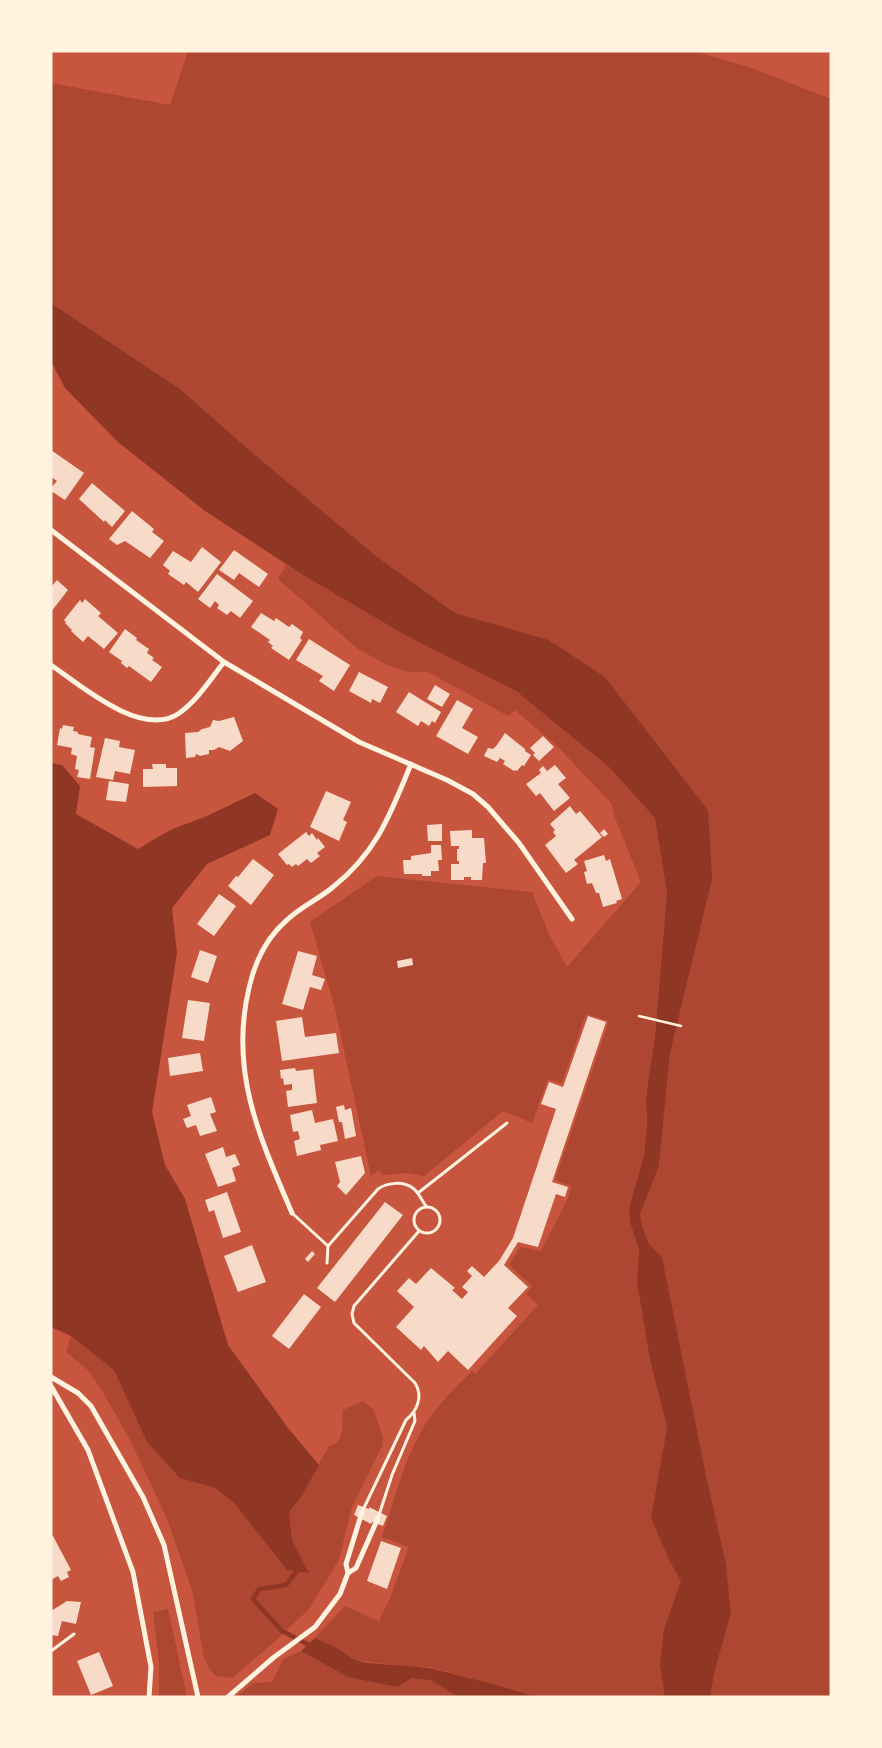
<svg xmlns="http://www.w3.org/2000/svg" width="882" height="1748" font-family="Spectral,serif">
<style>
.green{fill:#ae4732}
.water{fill:#8f3625}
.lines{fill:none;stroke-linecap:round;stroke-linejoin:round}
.stream{stroke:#8f3625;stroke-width:4.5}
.building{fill:#f7dbc8}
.path{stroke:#fff3e0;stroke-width:2.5}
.service{stroke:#fff3e0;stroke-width:3}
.minor{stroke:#fff3e0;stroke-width:5}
</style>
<rect width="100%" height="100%" fill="#c8553d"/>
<!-- green -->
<g class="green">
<polygon points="188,51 693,51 749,67 831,99 831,1697 710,1697 715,1670 731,1613 726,1564 706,1475 662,1257 649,1244 642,1226 640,1214 659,1166 670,1053 708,810 605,677 549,640 455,613 376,556 248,449 180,389 51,303 51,83 170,105"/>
<path d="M 286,565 L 405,635 L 516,691 L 610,768 L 655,818 L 667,893 L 655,1036 L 646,1097 L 647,1123 L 644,1156 L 629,1208 L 630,1222 L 639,1250 L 637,1282 L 650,1360 L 667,1427 L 651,1518 L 670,1562 L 681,1581 L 675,1600 L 665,1687 L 665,1697 L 536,1697 L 430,1667 L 408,1667 L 355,1660 L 335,1647 L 315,1638 L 345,1606 L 379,1621 L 390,1598 L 409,1547 L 382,1537 C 394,1501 403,1463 422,1430 C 435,1407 454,1389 472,1371 L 475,1374 L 538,1305 L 526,1294 L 532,1286 L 509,1265 L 520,1247 L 541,1251 L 568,1198 L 571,1186 L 555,1180 L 609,1021 L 586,1014 L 562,1083 L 548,1079 L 532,1123 L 503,1111 L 424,1176 L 407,1173 L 383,1175 L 378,1170 L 371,1176 L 335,1009 L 310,922 L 377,876 L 532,892 L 549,934 L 567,967 L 641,882 L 613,813 L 612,804 L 557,746 L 515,710 L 508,716 L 428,672 L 409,672 L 389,666 L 358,649 L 278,579 Z"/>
<path d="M 71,1336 L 114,1370 L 147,1442 L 180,1478 L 215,1488 L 234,1503 L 287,1570 L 308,1572 L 292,1540 L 289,1512 L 301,1497 L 329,1446 C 345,1443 342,1424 343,1410 L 363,1401 L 374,1410 L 383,1438 L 382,1446 L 352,1507 L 339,1560 L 308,1610 L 272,1644 L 232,1678 L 216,1676 L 211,1671 L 204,1658 L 192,1590 L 167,1519 L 131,1442 L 104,1394 L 88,1370 L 66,1352 Z"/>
<polygon points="168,1609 187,1697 159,1697 159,1661 153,1612"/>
<polygon points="301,1651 322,1661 430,1680 459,1697 236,1697 253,1683 272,1682 283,1659"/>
</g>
<!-- water -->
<g class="water">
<polygon points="51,303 180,389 248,449 376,556 455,613 549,640 605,677 708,810 712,879 670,1053 659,1166 640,1214 642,1226 649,1244 662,1257 706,1475 726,1564 731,1613 715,1670 710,1697 665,1697 660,1665 664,1629 681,1581 670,1562 651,1518 667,1427 650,1360 637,1282 639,1250 630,1222 629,1208 644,1156 647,1123 646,1097 655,1036 667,893 655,818 610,768 516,691 405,635 303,575 205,511 118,442 65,388 51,361"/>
<polygon points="51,763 62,765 80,786 76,814 138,849 170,830 207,816 255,793 278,809 270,835 207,864 172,908 177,953 152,1112 165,1165 185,1199 228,1345 288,1428 319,1465 301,1497 289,1512 292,1540 309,1573 287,1570 234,1503 215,1488 180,1478 147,1442 114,1370 71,1336 51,1327"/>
<polygon points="315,1638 335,1647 355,1660 367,1663 430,1668 500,1686 536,1697 459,1697 430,1680 411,1678 398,1687 348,1677 301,1651"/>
</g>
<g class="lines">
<!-- stream -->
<polyline class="stream" points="297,1571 286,1585 259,1589 253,1599 282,1631 311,1646"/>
</g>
<!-- building -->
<g class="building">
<polygon points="51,450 84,473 65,500 51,491 51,488 57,481 51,477"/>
<polygon points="92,483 125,511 112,527 105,520 104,522 79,499"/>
<polygon points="132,511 154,529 152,532 164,541 150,558 125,541 117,545 109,539"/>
<polygon points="202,547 221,562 198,592 186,582 184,585 168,574 170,571 163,565 173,551 191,562"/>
<polygon points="234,550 268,574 259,587 239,573 234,580 219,570"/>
<polygon points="217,574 253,601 240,618 231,611 227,615 217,608 219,605 215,601 210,608 198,599"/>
<polygon points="57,580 68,590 51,612 51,587"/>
<polygon points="85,599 101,613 98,616 118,633 104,649 88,636 83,642 71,631 72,630 65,623 66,622 64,620 80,600 82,603"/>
<polygon points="261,613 274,621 276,618 289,627 292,624 303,632 300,638 302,640 289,660 271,648 273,646 268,642 270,640 251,627"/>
<polygon points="125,629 137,638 136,640 149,649 147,653 154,658 152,660 162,667 151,682 129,666 127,668 121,663 122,661 109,652"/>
<polygon points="309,639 350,665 334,691 319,681 323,676 296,660"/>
<polygon points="359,672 388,687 380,703 372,699 371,703 349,691"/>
<polygon points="435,685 450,694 442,707 427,699"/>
<polygon points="409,692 441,712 435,723 432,721 429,726 421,721 418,726 396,712"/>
<polygon points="457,700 473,709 462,728 478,737 468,754 436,736"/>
<polygon points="234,717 243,741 230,751 219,747 214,750 209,750 209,754 200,756 196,754 195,757 186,758 185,733 198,732 202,729 210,727 213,720 219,721"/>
<polygon points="63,725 74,727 73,731 78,732 78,734 92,737 90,747 95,748 90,779 77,777 79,770 75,769 77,756 71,754 72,748 57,745 60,728 62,729"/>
<polygon points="505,733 525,749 525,751 531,755 524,766 522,765 517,771 515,770 514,771 503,764 505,761 500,758 497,762 484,756 488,748 493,749 497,745"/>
<polygon points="543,736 554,747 539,761 533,755 535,753 530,748"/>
<polygon points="105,738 120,741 119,747 135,750 130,774 115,771 113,780 96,777"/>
<polygon points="152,764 166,764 166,768 177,768 177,786 143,787 143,769 153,769"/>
<polygon points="555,765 566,778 558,784 570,798 554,811 540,793 536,796 526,784 541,773 539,770 543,766 547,771"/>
<polygon points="109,781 129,784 126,802 106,800"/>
<polygon points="326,791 351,802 343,820 347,822 339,841 310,827"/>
<polygon points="570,806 576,814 580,811 602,837 574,860 578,864 566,873 545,845 556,836 553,832 555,830 550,824"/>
<polygon points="442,824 442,841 428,841 427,825"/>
<polygon points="604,829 608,834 604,837 600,833"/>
<polygon points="472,830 472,838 484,838 486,863 483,863 482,880 471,880 471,877 464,877 464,880 451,880 451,864 459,864 459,861 457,861 457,849 459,849 459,846 451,846 450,831"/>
<polygon points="306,832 309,836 312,833 317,840 318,838 325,847 317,853 320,856 311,863 307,859 298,866 296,864 292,867 289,864 287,865 278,854"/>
<polygon points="431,845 441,845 442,860 438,860 439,871 431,871 431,876 422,876 422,874 404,874 403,860 411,860 411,856 431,853"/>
<polygon points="604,855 606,861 610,859 622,899 616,901 617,903 603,907 599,893 596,893 592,883 587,884 584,872 587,871 584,861"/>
<polygon points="253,859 274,875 251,905 228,886 236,876 238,877"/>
<polygon points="219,894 236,906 214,936 197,924"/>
<polygon points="200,950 217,956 208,983 191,977"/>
<polygon points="298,951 317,956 312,975 325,979 321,990 310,987 303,1010 282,1004"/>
<polygon points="412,958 413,965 398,968 397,961"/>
<polygon points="188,1000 210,1003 204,1041 182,1038"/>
<polygon points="588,1016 606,1022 552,1182 568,1187 565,1197 556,1194 538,1247 518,1242 504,1265 528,1287 508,1308 517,1316 468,1370 448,1351 438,1362 424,1346 421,1350 396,1327 414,1307 397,1291 409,1278 416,1284 431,1268 455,1288 452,1290 462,1299 468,1292 462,1287 472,1276 467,1271 472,1266 484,1277 499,1261 513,1238 556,1109 541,1104 549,1082 563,1087"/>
<polygon points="302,1017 305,1037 336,1033 339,1053 282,1061 276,1021"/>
<polygon points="200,1053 203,1071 170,1076 168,1058"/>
<polygon points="295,1068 296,1071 313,1069 317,1103 288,1107 286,1091 292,1090 292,1084 284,1085 283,1078 281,1079 280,1070"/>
<polygon points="211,1097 216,1112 210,1114 217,1131 200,1136 196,1125 187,1128 183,1119 191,1116 187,1105"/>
<polygon points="344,1105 345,1110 351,1108 356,1136 345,1139 342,1122 339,1122 336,1107"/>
<polygon points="312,1110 315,1123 333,1119 338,1141 320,1145 321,1150 297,1156 294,1141 300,1139 298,1131 293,1132 290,1115"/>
<polygon points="223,1147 226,1157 235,1154 240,1165 232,1168 236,1181 218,1187 205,1154"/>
<polygon points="361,1156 365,1173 346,1195 337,1186 340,1182 335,1162"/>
<polygon points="227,1192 241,1232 223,1238 214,1210 209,1212 205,1200"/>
<polygon points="385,1202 403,1215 335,1302 317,1288"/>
<polygon points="252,1245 266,1282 238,1292 224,1256"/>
<polygon points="312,1251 315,1254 308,1262 305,1259"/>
<polygon points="304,1294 321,1307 289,1349 272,1336"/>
<polygon points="358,1505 369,1509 369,1507 387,1516 383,1526 372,1522 371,1524 354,1515"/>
<polygon points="53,1536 71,1570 67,1572 69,1577 61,1581 58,1576 51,1580 51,1537"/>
<polygon points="381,1541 401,1548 387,1589 367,1581"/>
<polygon points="67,1601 81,1602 76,1624 62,1621 58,1636 51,1635 51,1611"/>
<polygon points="99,1652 113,1686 91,1695 77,1661"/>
</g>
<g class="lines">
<!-- path -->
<polyline class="path" points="639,1016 681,1026"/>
<!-- service -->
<g class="service">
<polyline points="418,1193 507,1123"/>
<circle cx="427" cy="1220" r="13"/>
<path d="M 292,1213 L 328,1246 L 378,1189 C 388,1182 404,1181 414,1189 C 419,1193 422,1201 426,1206"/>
<polyline points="327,1263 328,1246"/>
<path d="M 362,1512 L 406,1420 C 418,1410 423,1396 415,1383 L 354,1323 L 352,1314 L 354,1306 L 419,1231"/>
<polyline points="378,1518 392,1475 415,1421 414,1413"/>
<polyline points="51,1651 74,1634"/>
</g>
<!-- minor -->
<g class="minor">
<polyline points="51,530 224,662 359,742 447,780 473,794 488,807 519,843 572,919"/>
<path d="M 51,665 C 80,685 141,738 178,714 C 197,701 210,680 224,662"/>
<path d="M 292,1213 C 260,1138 229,1072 249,988 C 255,961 266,938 287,920 C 300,907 319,899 333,887 C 377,852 390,815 411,764"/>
<polyline points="51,1377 78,1393 91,1406 143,1497 164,1545 198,1697"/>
<polyline points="51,1386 88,1450 133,1572 151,1667 149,1697"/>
<polyline points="348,1573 346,1564 362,1512"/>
<polyline points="228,1697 273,1658 315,1627 340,1594 348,1573 356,1568 378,1518"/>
</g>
</g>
<!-- border -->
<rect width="882" height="1748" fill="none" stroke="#fff3e0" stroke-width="105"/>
</svg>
